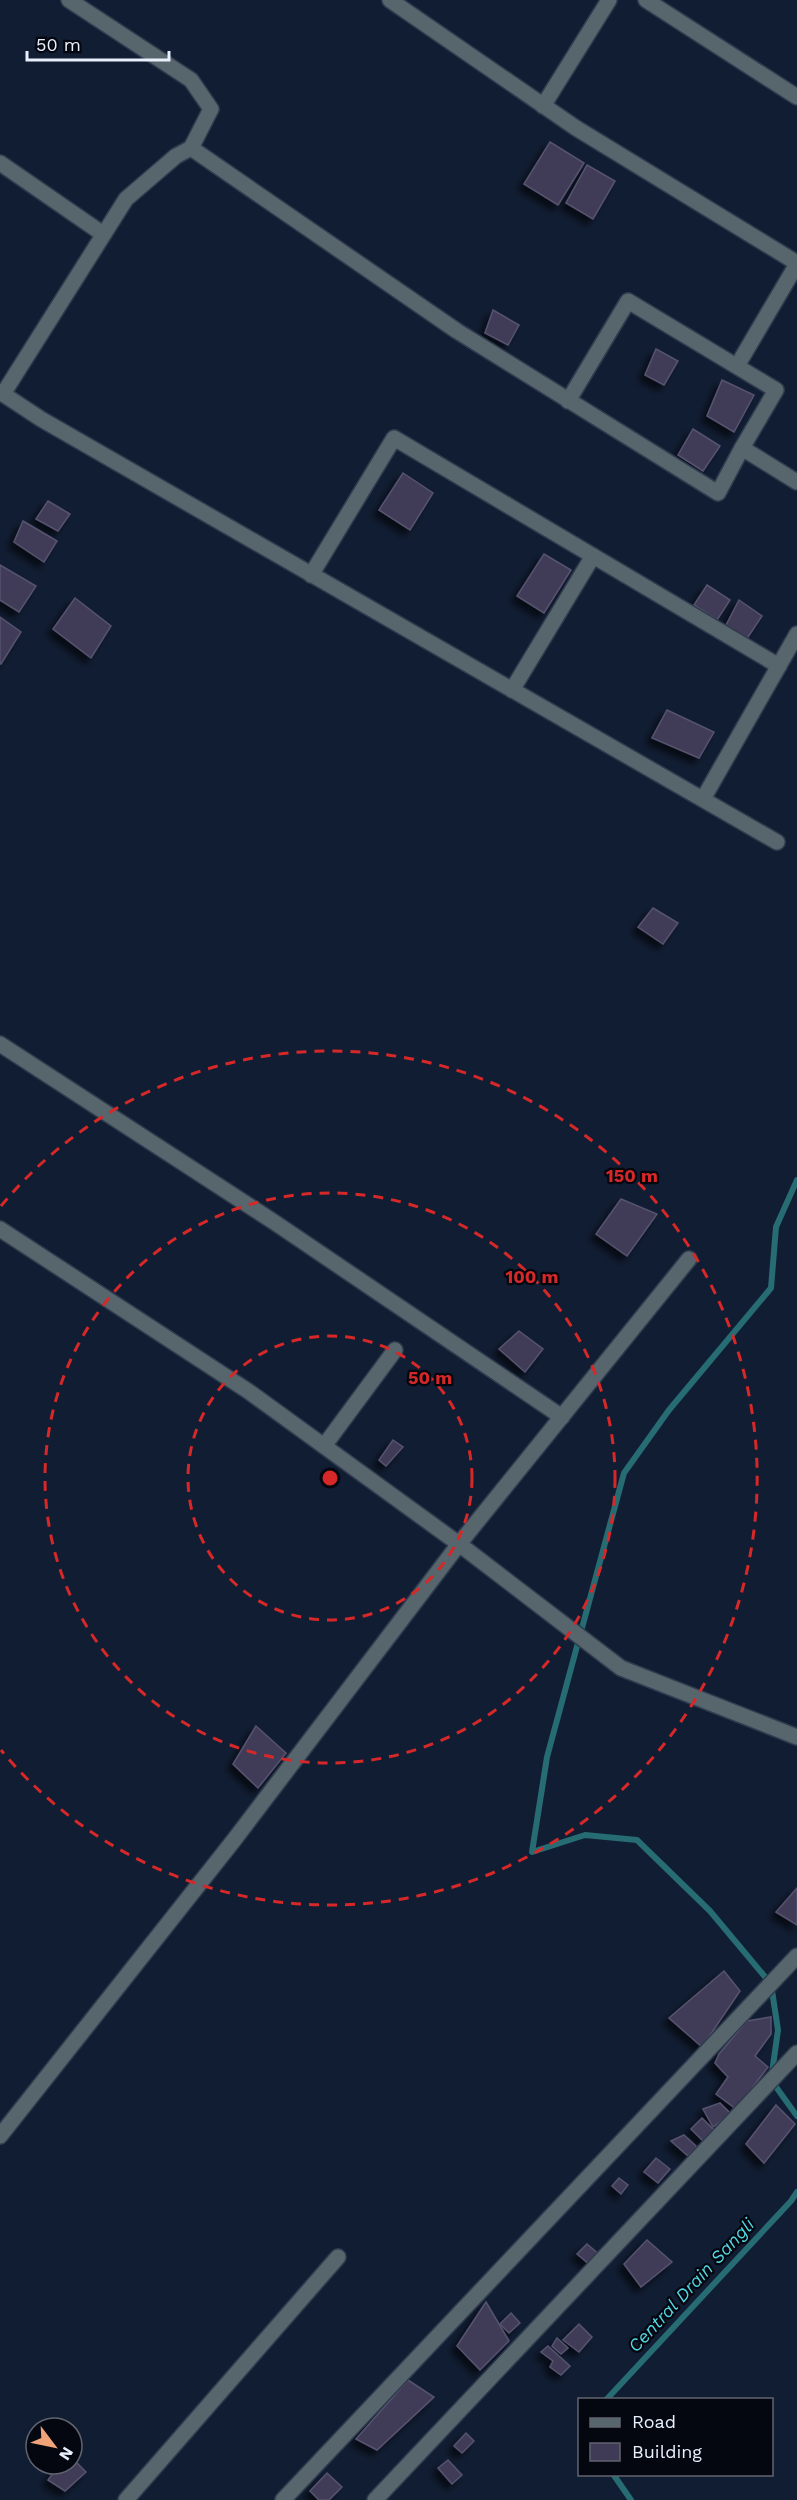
<svg xmlns="http://www.w3.org/2000/svg" width="797" height="2500" font-family="'Work Sans',sans-serif">
<style>
.lines{fill:none;stroke-linecap:round;stroke-linejoin:round}
.stream{stroke:#266c72;stroke-width:6}
.building{fill:#3f3b56;stroke:#57536f;stroke-width:1.5;filter:url(#shadow)}
.minor-casing{stroke:#2f3b4e;stroke-width:18}
.minor{stroke:#57656c;stroke-width:15}
.ring{fill:none;stroke:#d62828;stroke-width:3;stroke-dasharray:10 8}
.labels{text-anchor:middle;dominant-baseline:central;stroke-width:4.5;stroke-linejoin:round;paint-order:stroke}
.water-label{font-size:18px;font-style:italic;fill:#52d8e3;stroke:#040710}
.centre{fill:#d62828;stroke:#040710;stroke-width:3}
.ring-label{font-size:18px;text-anchor:middle;font-weight:bold;fill:#d62828;stroke:#040710;stroke-width:4.5;stroke-linejoin:round;paint-order:stroke}
</style>
<defs>
<filter id="shadow"><feDropShadow dx="-5.5" dy="5.5" stdDeviation="3" flood-color="#0009"/></filter>
</defs>
<rect width="100%" height="100%" fill="#111d32"/>
<g class="lines">
<!-- stream -->
<g class="stream">
<polyline points="797,1180 776,1227 771,1288 669,1410 624,1473 547,1757 532,1852 585,1835 637,1840 710,1911 771,1984 778,2030 771,2080 797,2116"/>
<polyline points="606,2400 791,2201 797,2192"/>
<polyline points="613,2474 631,2500"/>
</g>
</g>
<!-- building -->
<g class="building">
<polygon points="550,142 584,163 558,205 524,184"/>
<polygon points="587,165 615,181 593,219 566,203"/>
<polygon points="493,310 519,325 508,345 485,333"/>
<polygon points="656,349 678,361 664,385 645,375"/>
<polygon points="722,380 754,395 734,432 707,416"/>
<polygon points="693,429 720,446 703,471 678,455"/>
<polygon points="403,473 433,493 410,530 379,510"/>
<polygon points="48,501 70,514 58,531 36,519"/>
<polygon points="23,521 57,541 44,562 14,542"/>
<polygon points="544,554 571,570 544,613 517,596"/>
<polygon points="0,565 36,586 19,612 0,600"/>
<polygon points="707,585 730,600 717,620 694,605"/>
<polygon points="75,598 111,626 91,658 53,629"/>
<polygon points="739,600 762,616 746,640 724,629"/>
<polygon points="0,617 21,632 1,664 0,663"/>
<polygon points="667,710 714,732 699,758 652,738"/>
<polygon points="653,908 678,923 663,944 638,927"/>
<polygon points="621,1199 657,1214 627,1256 596,1234"/>
<polygon points="519,1331 543,1349 525,1372 499,1349"/>
<polygon points="393,1440 403,1447 386,1466 379,1460"/>
<polygon points="256,1726 286,1753 258,1788 233,1764"/>
<polygon points="797,1888 797,1925 776,1912"/>
<polygon points="724,1971 740,1991 702,2047 669,2018"/>
<polygon points="771,2017 771,2034 755,2056 768,2067 736,2109 716,2094 728,2077 715,2063 719,2054 747,2021"/>
<polygon points="720,2103 731,2114 713,2127 703,2109"/>
<polygon points="776,2105 795,2124 764,2163 746,2144"/>
<polygon points="702,2118 715,2131 704,2142 691,2129"/>
<polygon points="684,2135 697,2147 688,2156 671,2141"/>
<polygon points="656,2158 670,2169 658,2183 644,2172"/>
<polygon points="619,2178 628,2185 621,2194 612,2186"/>
<polygon points="647,2240 672,2262 641,2287 624,2264"/>
<polygon points="587,2244 600,2255 590,2265 577,2254"/>
<polygon points="486,2302 509,2341 480,2370 457,2346"/>
<polygon points="511,2313 520,2323 509,2333 500,2324"/>
<polygon points="579,2324 592,2337 579,2352 563,2340"/>
<polygon points="557,2338 568,2348 561,2354 552,2346"/>
<polygon points="548,2346 570,2366 561,2375 550,2367 553,2361 541,2352"/>
<polygon points="408,2380 434,2397 377,2450 356,2439"/>
<polygon points="466,2433 474,2441 462,2453 454,2446"/>
<polygon points="72,2458 86,2472 65,2491 48,2480 60,2464 72,2464"/>
<polygon points="448,2460 462,2475 452,2484 438,2468"/>
<polygon points="327,2473 342,2487 329,2500 319,2500 310,2491"/>
</g>
<g class="lines">
<!-- minor casing -->
<g class="minor-casing">
<g id="minor">
<polyline points="390,0 576,128 797,263"/>
<polyline points="646,0 797,97"/>
<polyline points="543,106 609,0"/>
<polyline points="191,148 457,331 718,493 742,448 797,482"/>
<polyline points="0,163 103,234"/>
<polyline points="737,366 797,264"/>
<polyline points="0,392 41,419 777,842"/>
<polyline points="3,394 126,199 176,156 191,148 211,109 191,80 69,0"/>
<polyline points="568,401 628,301 776,390 742,448"/>
<polyline points="311,575 394,438 779,666"/>
<polyline points="512,690 593,556"/>
<polyline points="703,799 797,634"/>
<polyline points="0,1044 274,1222 562,1417"/>
<polyline points="0,1229 248,1391 459,1544 621,1668 797,1737"/>
<polyline points="324,1446 395,1350"/>
<polyline points="0,2136 234,1840 459,1544 689,1259"/>
<polyline points="126,2500 338,2257"/>
<polyline points="283,2500 797,1956"/>
<polyline points="375,2500 797,2053"/>
</g>
</g>
<!-- minor -->
<use href="#minor" class="minor"/>
</g>
<!-- distance rings -->
<g class="ring">
<circle cx="330" cy="1478" r="142"/>
<circle cx="330" cy="1478" r="285"/>
<path d="M1 1206A427 427 0 1 1 1 1750"/>
</g>
<g class="labels">
<!-- water labels -->
<g class="water-label">
<text transform="translate(691 2285) rotate(-47)">Central Drain Sangli</text>
</g>
</g>
<circle cx="330" cy="1478" r="9" class="centre"/>
<g class="ring-label">
<text x="632" y="1182">150 m</text>
<text x="532" y="1283">100 m</text>
<text x="430" y="1384">50 m</text>
</g>
<!-- legend -->
<rect x="578" y="2398" width="195" height="78" fill="#040710" stroke="#60646f" stroke-width="1.5"/>
<rect x="590" y="2418" width="30" height="9" fill="#57656c" stroke="#60646f" stroke-width="1.5"/>
<text x="632" y="2428" font-size="18" fill="#e9f0fd">Road</text>
<rect x="590" y="2443" width="30" height="18" fill="#3f3b56" stroke="#60646f" stroke-width="1.5"/>
<text x="632" y="2458" font-size="18" fill="#e9f0fd">Building</text>
<!-- north arrow -->
<g transform="translate(54 2446) rotate(122)"><circle r="28" fill="#040710" stroke="#60646f" stroke-width="1.5"/>
<path d="M0-4.5L10 22L0 15L-10 22Z" fill="#f0a279"/>
<text y="-9" font-size="16" font-weight="bold" text-anchor="middle" fill="#e9f0fd">N</text>
</g>
<!-- scale -->
<path d="M27 51v9h142v-9" fill="none" stroke="#e9f0fd" stroke-width="3"/>
<text x="36" y="51" font-size="18" fill="#e9f0fd" stroke="#040710" stroke-width="4.5" paint-order="stroke">50 m</text>
</svg>
